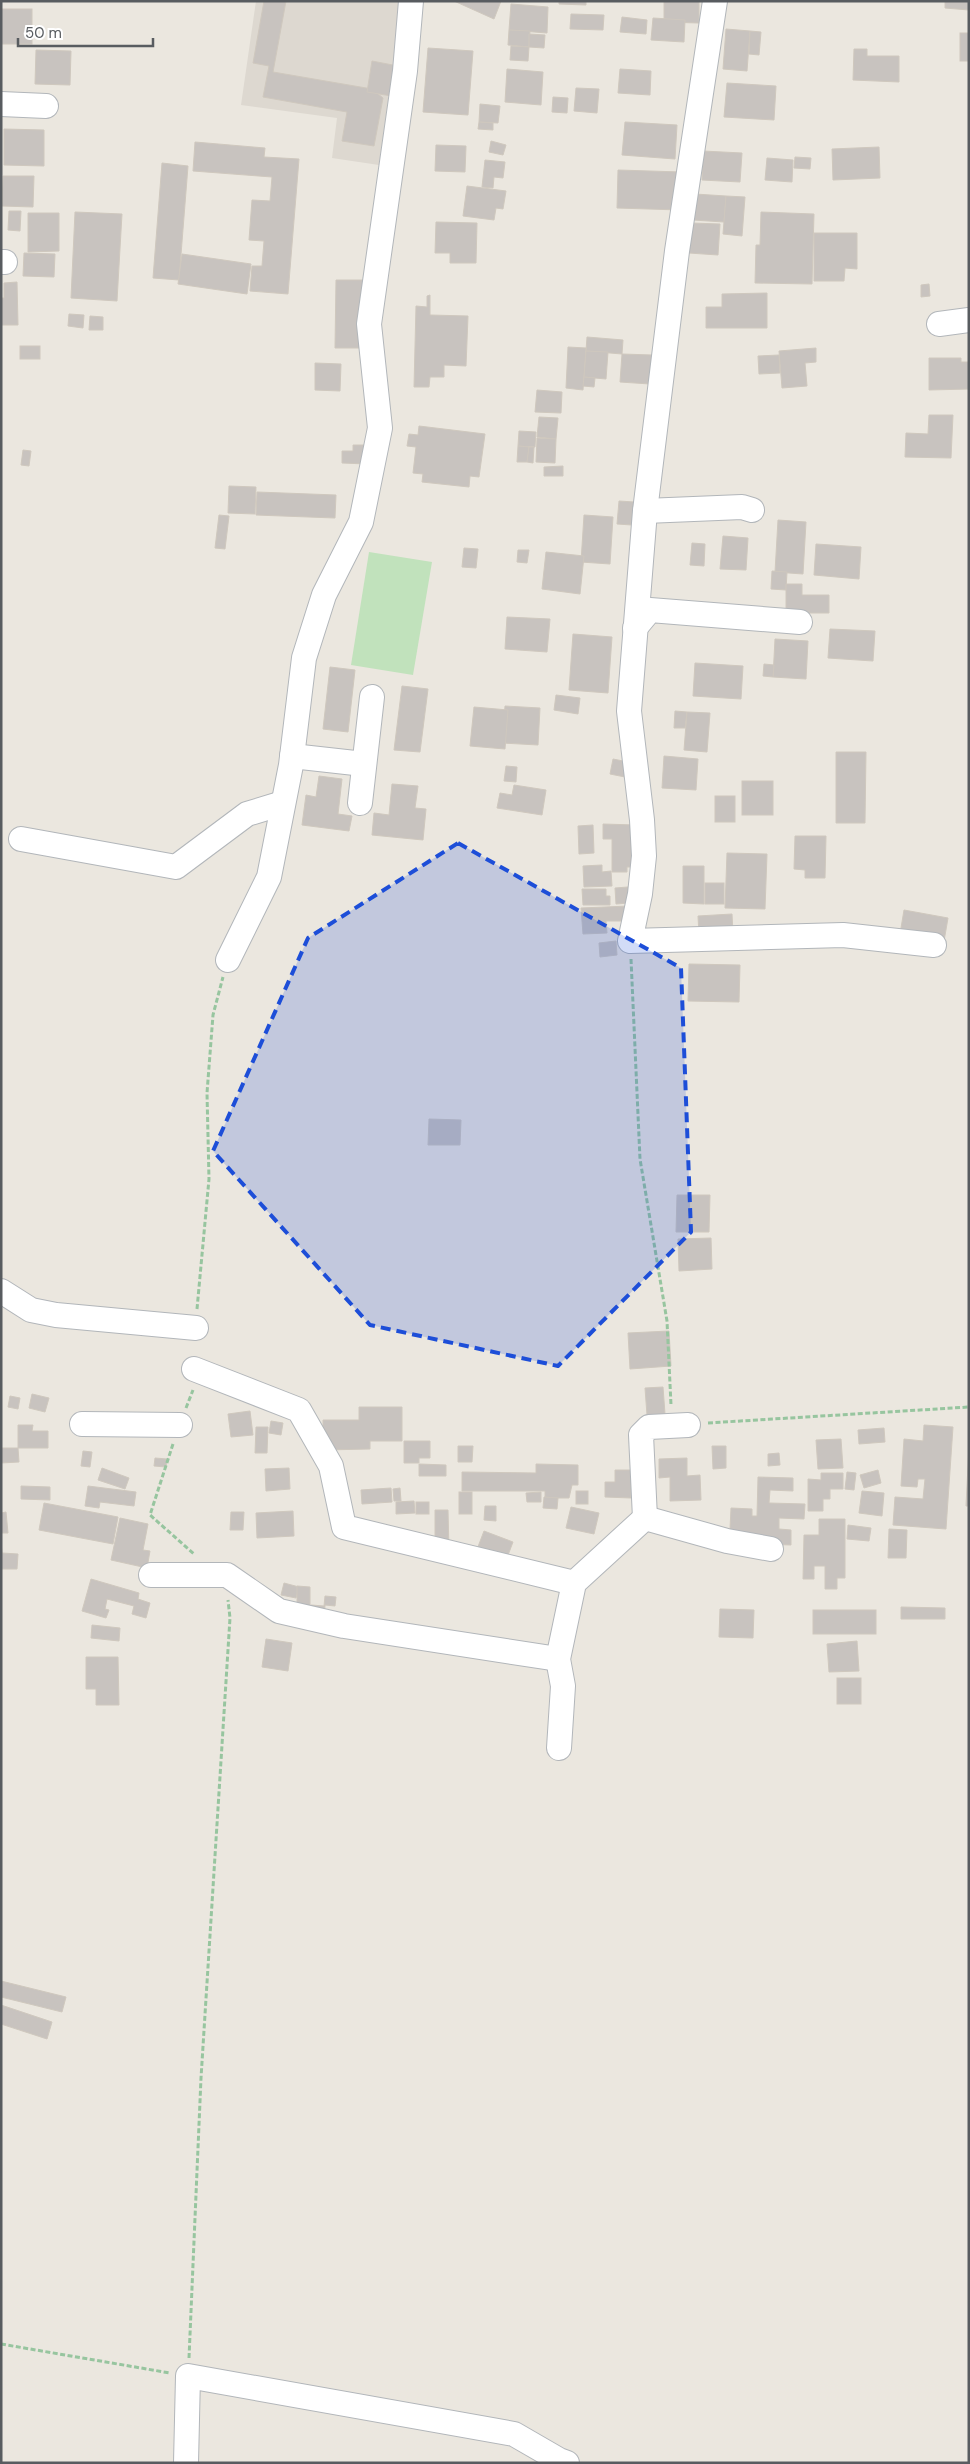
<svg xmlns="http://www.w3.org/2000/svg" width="970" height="2464" font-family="'DM Sans',sans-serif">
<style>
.education{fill:#ddd8d0}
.green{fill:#c1e2bc}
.building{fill:#c8c3bf;stroke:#cfc8be}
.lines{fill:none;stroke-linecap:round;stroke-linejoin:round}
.minor-casing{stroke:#b2b6ba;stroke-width:26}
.path{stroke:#97c59f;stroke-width:3;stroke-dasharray:5 2.5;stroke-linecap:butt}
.minor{stroke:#fff;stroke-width:24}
.marked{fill:#1d4ed8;fill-opacity:0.2;stroke:#1d4ed8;stroke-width:4;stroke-dasharray:10 6;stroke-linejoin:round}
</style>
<rect width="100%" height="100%" fill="#ebe7df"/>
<!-- education -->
<polygon class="education" points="256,1 402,1 379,165 332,158 337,118 241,105"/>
<!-- green -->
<polygon class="green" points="369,552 432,562 413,675 351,665"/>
<!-- building -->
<g class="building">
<polygon points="264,1 286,1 273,72 372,89 383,98 374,146 342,141 347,112 263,97 269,66 253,63"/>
<polygon points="454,1 501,1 494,19"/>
<polygon points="559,1 586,1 586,5 559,4"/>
<polygon points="664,1 699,1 699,23 664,22"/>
<polygon points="945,1 969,1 969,10 945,8"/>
<polygon points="511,4 548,7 547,33 509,30"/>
<rect x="1" y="9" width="31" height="35"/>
<polygon points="571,14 604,15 603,30 570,29"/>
<polygon points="622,17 647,20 646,34 620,32"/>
<polygon points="653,18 685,20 684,42 651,40"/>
<polygon points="726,29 750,31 747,71 723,69"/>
<polygon points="509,30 530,31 529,47 508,45"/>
<polygon points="750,31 761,32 759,55 749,54"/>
<rect x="960" y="33" width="9" height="28"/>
<polygon points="529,34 545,35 544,48 529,47"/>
<polygon points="511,46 529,47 528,61 510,60"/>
<polygon points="428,48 473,51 468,115 423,112"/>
<polygon points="854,49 867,49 867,56 899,56 899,82 853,80"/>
<polygon points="36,50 71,51 70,85 35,84"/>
<polygon points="372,61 403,67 398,97 367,92"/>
<polygon points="507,69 543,72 541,105 505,102"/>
<polygon points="620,69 651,71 650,95 618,93"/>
<polygon points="727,83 776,86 774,120 724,117"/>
<polygon points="576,88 599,89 597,113 574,111"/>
<polygon points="553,97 568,98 567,113 552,112"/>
<polygon points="480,104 500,106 498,123 479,122"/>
<polygon points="479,122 493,123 493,130 478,129"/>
<polygon points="625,122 677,125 675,159 622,155"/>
<polygon points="4,129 44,130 44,166 4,165"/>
<polygon points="491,141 506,145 503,155 489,152"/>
<polygon points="195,142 265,148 264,157 299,159 288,294 250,291 252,266 262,266 264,241 249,240 252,200 270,201 272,177 193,171"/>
<polygon points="436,145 466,146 465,172 435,171"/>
<polygon points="879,147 880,178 833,180 832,149"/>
<polygon points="703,151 742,153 740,182 702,180"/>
<polygon points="795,157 811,158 810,169 794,168"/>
<polygon points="767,158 793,160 792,182 765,180"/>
<polygon points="485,160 505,162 503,178 494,177 493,188 482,187"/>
<polygon points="162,163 188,166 179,280 153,278"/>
<polygon points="618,170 681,172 680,210 617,208"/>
<polygon points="3,176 34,176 33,207 2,206"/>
<polygon points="467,186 506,191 503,209 496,208 494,220 463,216"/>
<polygon points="695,194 726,196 724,222 693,220"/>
<polygon points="726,196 745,197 742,236 723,234"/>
<polygon points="9,211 21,211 20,231 8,230"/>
<polygon points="75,212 122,214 117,301 71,298"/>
<polygon points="761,212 814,214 812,284 755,283 756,245 760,245"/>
<polygon points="28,213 59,213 59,251 28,252"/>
<polygon points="436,222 477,223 476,263 450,263 450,253 435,253"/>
<polygon points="691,223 720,224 718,255 689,253"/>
<polygon points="814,233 857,233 857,269 845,268 844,281 814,281"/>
<polygon points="24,253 55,254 54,277 23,276"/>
<polygon points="182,254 251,264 247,294 178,284"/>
<polygon points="336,280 366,280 365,348 335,348"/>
<polygon points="17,282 18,325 1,325 1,298 4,298 4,283"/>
<polygon points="929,284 930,296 921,297 921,285"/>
<polygon points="767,293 767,328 706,328 706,307 722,307 722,294"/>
<polygon points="430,295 430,315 468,316 466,366 444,365 444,377 430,377 429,387 414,387 416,306 427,307 427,296"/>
<polygon points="69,314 84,315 83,328 68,326"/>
<polygon points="90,316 103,317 103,330 89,330"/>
<polygon points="587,337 623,340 622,354 586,351"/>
<rect x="20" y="346" width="20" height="13"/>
<polygon points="568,347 586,348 583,390 566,388"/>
<polygon points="816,348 816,362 805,363 807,386 782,388 779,351"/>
<polygon points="586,351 608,352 606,379 584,377"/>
<polygon points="622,354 652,355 650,384 620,382"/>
<polygon points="779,355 780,373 759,374 758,356"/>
<polygon points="929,358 961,358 961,362 969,362 969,389 929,390"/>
<polygon points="315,363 341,364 340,391 315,390"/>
<polygon points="584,377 595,378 594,387 583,386"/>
<polygon points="537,390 562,392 561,413 535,412"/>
<polygon points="929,415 953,415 951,458 905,457 906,433 928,434"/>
<polygon points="539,417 558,418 556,439 537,437"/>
<polygon points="419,426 485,434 479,477 470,476 469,487 422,482 423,474 413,473 416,447 407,446 409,434 418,435"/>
<polygon points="519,431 536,432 535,447 518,446"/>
<polygon points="537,438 556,439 555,463 536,462"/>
<polygon points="353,445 367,445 367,464 342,463 342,451 353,451"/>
<polygon points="518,446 529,447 527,462 517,462"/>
<polygon points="529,447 534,447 533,463 527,462"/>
<polygon points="23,450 31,451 29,466 21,465"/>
<polygon points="563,466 563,476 544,476 544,467"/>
<polygon points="229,486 256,487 255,514 228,513"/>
<polygon points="257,492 336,495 335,518 256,515"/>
<polygon points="619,501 634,502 632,525 617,524"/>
<polygon points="219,515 229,516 225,549 215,548"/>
<polygon points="584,515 613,517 610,564 581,562"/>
<polygon points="778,520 806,522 803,574 775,572"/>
<polygon points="723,536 748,538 746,570 720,569"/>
<polygon points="692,543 705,544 704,566 690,565"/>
<polygon points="816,544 861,547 859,579 814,575"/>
<polygon points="464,548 478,549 476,568 462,567"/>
<polygon points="518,550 529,550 527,563 517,562"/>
<polygon points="546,552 584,556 580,594 542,589"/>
<polygon points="772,571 787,572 786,590 771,589"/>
<polygon points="786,584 802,584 802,595 829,595 829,613 786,613"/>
<polygon points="507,617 550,619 547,652 505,649"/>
<polygon points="830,629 875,631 873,661 828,658"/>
<polygon points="573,634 612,637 608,693 569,690"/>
<polygon points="775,639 808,641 806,679 773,677"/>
<polygon points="695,663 743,666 741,699 693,696"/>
<polygon points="764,664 774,665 773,677 763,676"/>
<polygon points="330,667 355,670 348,732 323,729"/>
<polygon points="402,686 428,689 420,752 394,750"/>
<polygon points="556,695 580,698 578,714 554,710"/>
<polygon points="505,706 540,708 538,745 502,743"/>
<polygon points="474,707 508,710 505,749 470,746"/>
<polygon points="675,711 687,712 685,728 674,728"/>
<polygon points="687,712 710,713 707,752 684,750"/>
<polygon points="836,752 866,752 865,823 836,823"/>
<polygon points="664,756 698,759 696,790 662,788"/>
<polygon points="613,759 628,762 625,777 610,774"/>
<polygon points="506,766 517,767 516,782 504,781"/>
<polygon points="319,776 342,779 338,814 352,816 349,831 302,825 306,795 316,797"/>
<rect x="742" y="781" width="31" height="34"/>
<polygon points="392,784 418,786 415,808 426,809 423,840 372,835 374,813 389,815"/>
<polygon points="514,785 546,790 542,815 497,808 500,793 512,795"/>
<rect x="715" y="796" width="20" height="26"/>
<polygon points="603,824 635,825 635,867 627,867 627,872 612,872 612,839 603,839"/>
<polygon points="593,825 594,853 579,854 578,826"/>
<polygon points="795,836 826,836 825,878 805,878 805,870 794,869"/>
<polygon points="727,853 767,854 765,909 725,908"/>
<polygon points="602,865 602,872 611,871 612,886 584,887 583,866"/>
<polygon points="683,866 704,866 704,904 683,903"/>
<rect x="705" y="883" width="19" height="21"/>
<polygon points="628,887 629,903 616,904 615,888"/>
<polygon points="582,889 606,889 606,896 610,896 610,905 583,905"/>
<polygon points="629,906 629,921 606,921 607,933 583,934 581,908"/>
<polygon points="904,910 948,918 943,947 899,940"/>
<polygon points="732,914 733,933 699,935 698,916"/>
<polygon points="616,941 617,955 600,957 599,943"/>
<polygon points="689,964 740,965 739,1002 688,1001"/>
<polygon points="429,1119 461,1120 460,1145 428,1145"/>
<polygon points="677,1195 710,1195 709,1232 676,1232"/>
<polygon points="711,1238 712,1269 679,1271 678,1239"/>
<polygon points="669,1331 671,1366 630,1369 628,1333"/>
<polygon points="663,1387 665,1414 647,1415 645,1388"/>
<polygon points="32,1394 49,1398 45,1412 29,1408"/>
<polygon points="10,1396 20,1398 18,1409 8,1407"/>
<polygon points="359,1407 402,1407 402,1441 370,1441 370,1449 323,1450 323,1420 359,1420"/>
<polygon points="250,1411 253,1435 231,1437 228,1414"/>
<polygon points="271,1421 283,1423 281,1435 269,1433"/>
<polygon points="18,1425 33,1425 32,1431 48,1431 48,1448 18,1448"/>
<polygon points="924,1425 953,1427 946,1529 893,1525 895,1497 923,1499 925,1479 918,1479 917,1487 901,1486 904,1439 923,1441"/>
<polygon points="256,1427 268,1427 267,1453 255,1453"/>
<polygon points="884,1428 885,1442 859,1444 858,1430"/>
<polygon points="841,1439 843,1468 818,1469 816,1440"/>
<polygon points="404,1441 430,1441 430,1458 419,1458 419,1463 404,1463"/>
<polygon points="969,1445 969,1506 966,1506"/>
<polygon points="458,1446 473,1446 472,1462 458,1462"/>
<polygon points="712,1446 726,1446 726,1468 713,1469"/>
<polygon points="1,1448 18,1448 19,1462 1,1463"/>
<polygon points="83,1451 92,1452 90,1467 81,1466"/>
<polygon points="779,1453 780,1465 768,1466 768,1454"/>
<polygon points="155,1458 167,1459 166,1467 154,1466"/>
<polygon points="687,1458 687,1476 700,1475 701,1500 670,1501 670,1477 659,1478 659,1459"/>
<polygon points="419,1464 446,1465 446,1476 419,1476"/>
<polygon points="536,1464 578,1465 578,1485 572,1485 569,1498 545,1498 545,1491 462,1491 462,1472 536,1473"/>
<polygon points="102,1468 129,1478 125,1489 98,1480"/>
<polygon points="289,1468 290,1489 266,1491 265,1469"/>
<polygon points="615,1470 631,1470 631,1498 605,1497 605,1482 615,1482"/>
<polygon points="878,1470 881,1483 864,1488 860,1475"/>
<polygon points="847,1472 856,1473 854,1490 845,1489"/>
<polygon points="821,1473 843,1473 843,1489 830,1489 830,1499 823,1499 823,1511 808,1511 808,1479 821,1480"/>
<polygon points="758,1477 793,1478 793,1491 770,1490 769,1503 805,1504 804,1519 779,1518 779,1529 791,1530 791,1545 760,1544 729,1550 731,1508 752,1509 752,1516 757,1516"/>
<polygon points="21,1486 50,1487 50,1500 21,1499"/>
<polygon points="88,1486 136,1492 134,1506 100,1502 99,1508 85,1506"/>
<polygon points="391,1488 392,1502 362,1504 361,1490"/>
<polygon points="400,1488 401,1501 394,1501 393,1489"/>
<rect x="576" y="1491" width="12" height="13"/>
<polygon points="862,1491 884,1493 882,1516 859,1513"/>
<rect x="459" y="1492" width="13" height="22"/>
<polygon points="541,1492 541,1502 527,1502 526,1493"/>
<polygon points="544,1497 558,1498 557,1509 543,1508"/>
<polygon points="414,1501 415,1513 396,1514 396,1502"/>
<rect x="416" y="1502" width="13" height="12"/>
<polygon points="44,1503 118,1517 113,1544 39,1530"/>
<polygon points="485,1506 496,1506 496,1521 484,1520"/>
<polygon points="571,1507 599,1513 594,1534 566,1528"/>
<polygon points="435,1510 448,1510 449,1550 435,1550"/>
<polygon points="293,1511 294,1536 257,1538 256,1513"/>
<polygon points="6,1512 8,1533 1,1533 1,1513"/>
<polygon points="231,1512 244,1512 243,1530 230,1530"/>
<polygon points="120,1518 148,1524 143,1550 150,1551 147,1568 111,1560"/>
<polygon points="819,1519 845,1519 845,1578 837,1578 837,1589 825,1589 825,1566 814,1566 814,1579 803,1579 804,1535 819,1535"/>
<polygon points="848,1525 871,1528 869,1541 847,1539"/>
<polygon points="889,1529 907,1530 906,1558 888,1558"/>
<polygon points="484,1531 513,1542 505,1563 476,1552"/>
<polygon points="1,1542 2,1553 18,1554 17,1569 1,1569"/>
<polygon points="91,1579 139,1593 138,1599 150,1603 146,1618 132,1614 134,1606 107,1599 105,1609 109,1610 106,1618 82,1611"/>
<polygon points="284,1583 299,1587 296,1598 281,1595"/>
<polygon points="297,1586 310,1587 310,1616 297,1616"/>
<polygon points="325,1596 336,1597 335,1606 325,1605 324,1621 309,1619 311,1605 324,1606"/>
<polygon points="901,1607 945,1608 945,1619 901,1619"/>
<polygon points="720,1609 754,1610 753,1638 719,1637"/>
<rect x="813" y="1610" width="63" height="24"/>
<polygon points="92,1625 120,1628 119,1641 91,1638"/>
<polygon points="266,1639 292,1643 288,1671 262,1667"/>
<polygon points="857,1641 859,1671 829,1672 827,1644"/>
<polygon points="86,1657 118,1657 119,1705 96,1705 96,1689 86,1689"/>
<rect x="837" y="1678" width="24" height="26"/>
<polygon points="1,1981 66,1997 62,2012 1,1997"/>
<polygon points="1,2005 52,2022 47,2039 1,2024"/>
</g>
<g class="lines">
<!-- minor casing -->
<g class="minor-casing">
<g id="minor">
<polyline points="715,1 677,251 645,511 629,711 642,820 644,856 640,894 630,941 843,935 934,945"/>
<polyline points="1,104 46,106"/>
<polyline points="1,262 5,262"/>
<polyline points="939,324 969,320"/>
<polyline points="645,511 742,507 752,510"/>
<polyline points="635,628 650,610 800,622"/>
<polyline points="292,756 364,764"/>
<polyline points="360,803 372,697"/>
<polyline points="21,839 176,867 247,814 283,803"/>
<polyline points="228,960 269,877 291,765 304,658 324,595 361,522 380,428 369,324 405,71 411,1"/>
<polyline points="1,1291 31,1310 56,1315 196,1328"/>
<polyline points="194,1369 299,1410 331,1466 344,1527 574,1583"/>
<polyline points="82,1424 180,1425"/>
<polyline points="645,1518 641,1435 649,1427 688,1425"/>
<polyline points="645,1518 727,1541 771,1549"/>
<polyline points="151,1575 227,1575 279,1611 344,1626 558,1659"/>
<polyline points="559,1748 563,1686 558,1659 574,1583 645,1518"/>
<polyline points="186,2463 188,2376 514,2434 559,2460 567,2463"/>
</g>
</g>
<!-- path -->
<g class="path">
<polyline points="631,959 640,1159 667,1321 671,1405"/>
<polyline points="197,1309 209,1179 207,1093 213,1015 223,977"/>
<polyline points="186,1408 193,1390"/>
<polyline points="708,1423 969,1407"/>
<polyline points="173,1444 150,1515 194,1554"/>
<polyline points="1,2344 170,2373"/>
<polyline points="189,2358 201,2078 230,1618 228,1600"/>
</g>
<!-- minor -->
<use href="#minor" class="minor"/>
</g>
<!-- marked area -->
<path class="marked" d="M 458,843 L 681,968 L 691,1232 L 558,1366 L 370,1325 L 213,1151 L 308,938 Z"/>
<!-- border -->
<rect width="970" height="2464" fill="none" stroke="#585c60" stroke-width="5"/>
<!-- scale -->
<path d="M18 38v8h135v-8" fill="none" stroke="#585c60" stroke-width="2.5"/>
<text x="25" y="38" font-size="15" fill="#585c60" stroke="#ffffff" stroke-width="4" paint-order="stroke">50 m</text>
</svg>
